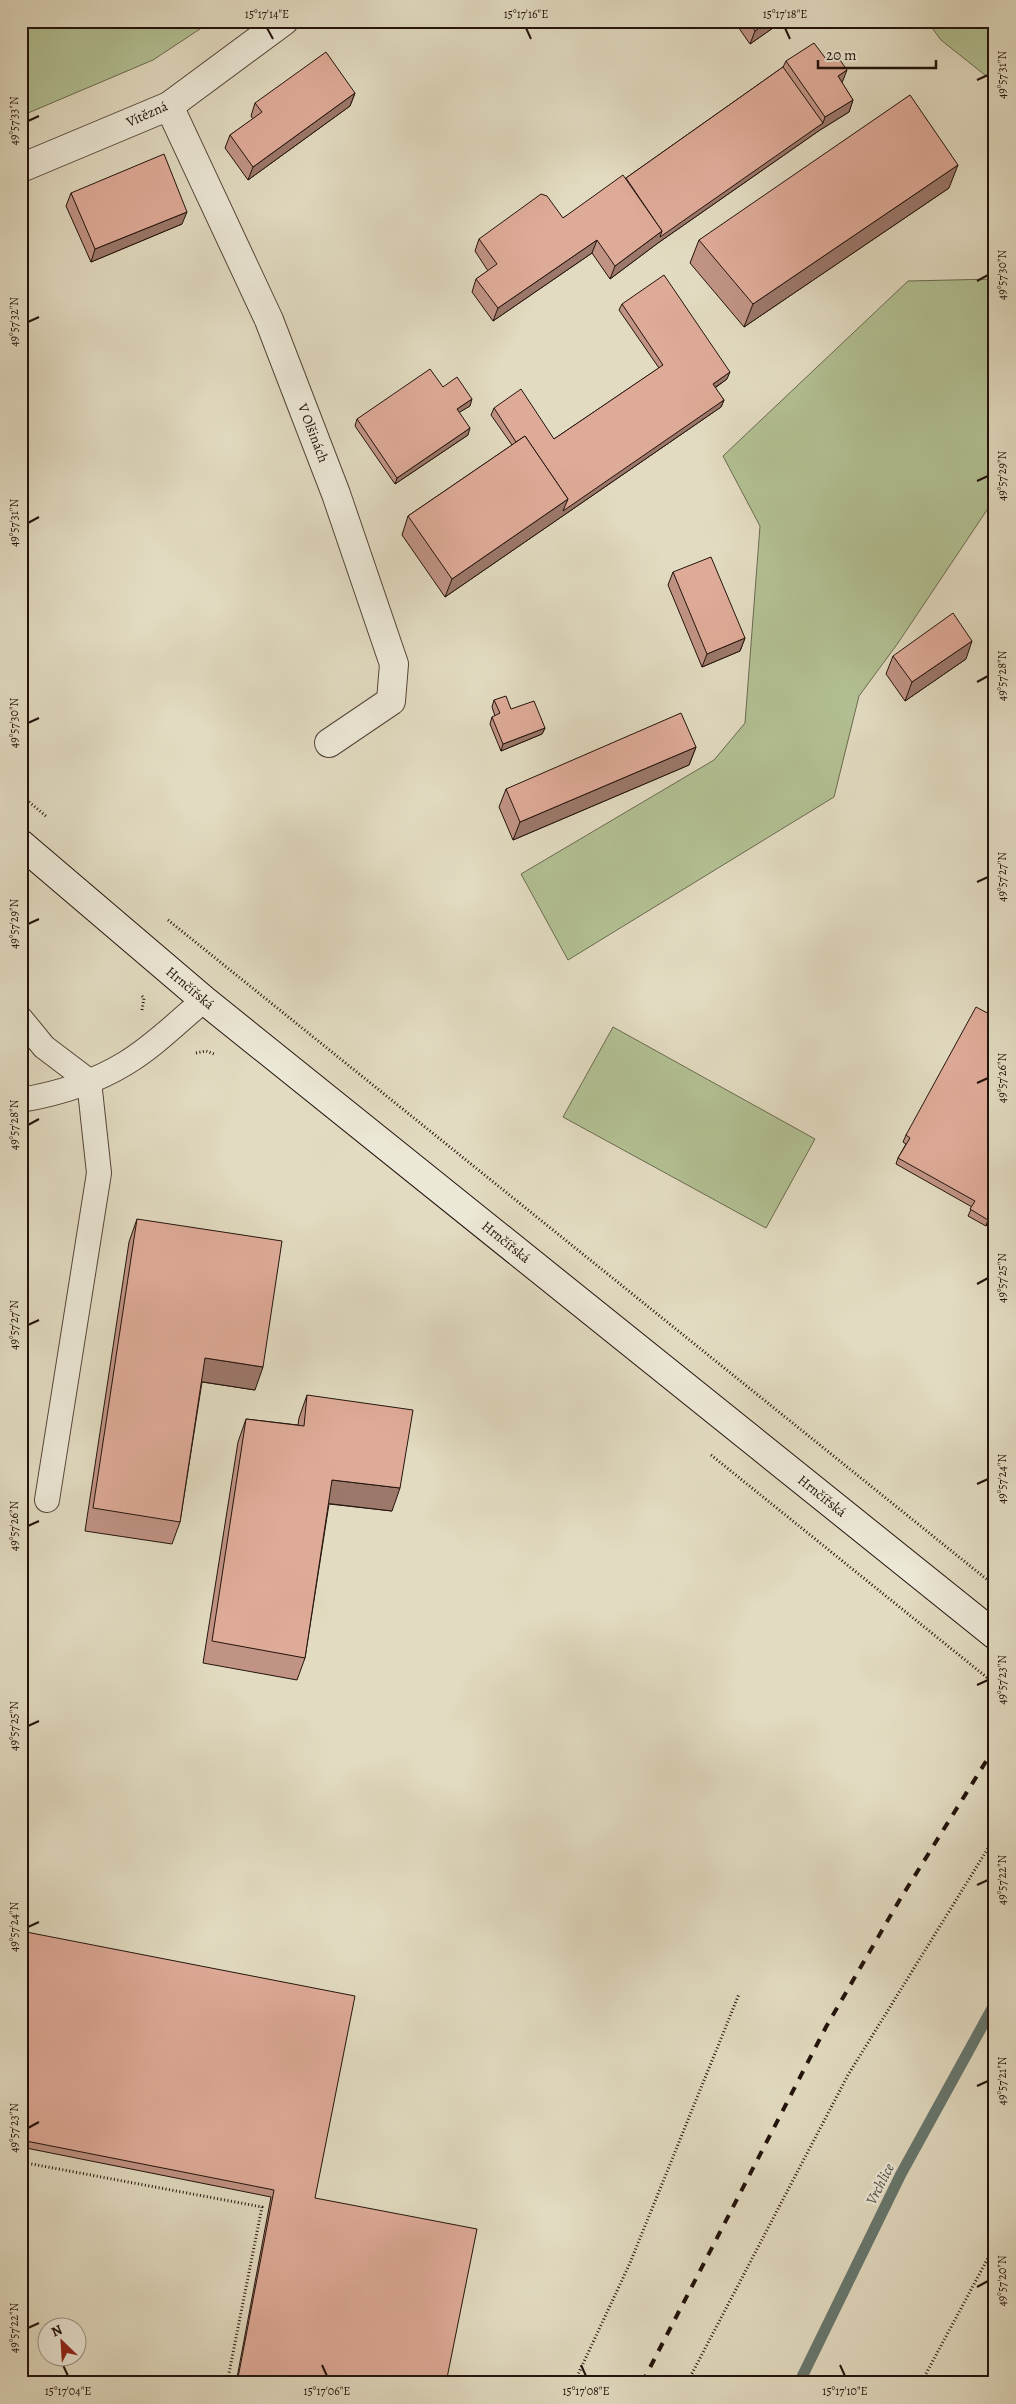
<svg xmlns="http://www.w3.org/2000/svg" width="1016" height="2404" font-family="Alegreya,serif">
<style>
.green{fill:#b2c093;stroke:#6a6a50}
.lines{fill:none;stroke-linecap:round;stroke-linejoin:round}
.stream{stroke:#677870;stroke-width:11}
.lane-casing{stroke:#534539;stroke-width:26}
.street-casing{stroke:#534539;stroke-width:30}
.secondary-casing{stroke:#23130c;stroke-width:30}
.path{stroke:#23130c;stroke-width:3;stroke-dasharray:1 2.5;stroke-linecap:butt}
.lane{stroke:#ece8d7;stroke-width:24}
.street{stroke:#ece8d7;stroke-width:28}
.secondary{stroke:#ece8d7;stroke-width:28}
.rail{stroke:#23130c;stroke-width:4;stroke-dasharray:9 9;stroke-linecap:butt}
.wall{fill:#c09384;stroke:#23130c}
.shaded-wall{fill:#9c786b;stroke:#23130c}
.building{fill:#dfab99;stroke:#23130c}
.ticks{fill:none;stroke:#23130c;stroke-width:2}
.labels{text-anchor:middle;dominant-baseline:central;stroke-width:5;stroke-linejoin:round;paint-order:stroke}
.street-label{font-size:14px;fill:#23130c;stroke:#ece8d7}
.water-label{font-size:15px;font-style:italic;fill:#4b4e46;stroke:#ece8d7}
.neatline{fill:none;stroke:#23130c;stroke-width:2}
.ticks-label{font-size:12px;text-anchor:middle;fill:#23130c}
</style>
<rect width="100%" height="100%" fill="#e2dbc1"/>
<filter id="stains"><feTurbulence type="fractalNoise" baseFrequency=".004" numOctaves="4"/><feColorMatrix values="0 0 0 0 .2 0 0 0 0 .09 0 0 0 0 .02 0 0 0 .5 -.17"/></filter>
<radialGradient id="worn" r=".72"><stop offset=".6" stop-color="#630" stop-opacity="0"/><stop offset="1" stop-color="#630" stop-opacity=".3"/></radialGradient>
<!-- green -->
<g class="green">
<polygon points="21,21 212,21 153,60 21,116"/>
<polygon points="927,21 995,21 995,83 941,40"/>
<polygon points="995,279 995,498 898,643 859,696 834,797 568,960 521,874 714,760 745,723 760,526 723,456 908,281"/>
<polygon points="613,1027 815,1139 766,1228 563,1117"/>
</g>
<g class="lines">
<!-- stream -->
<polyline class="stream" points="799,2383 901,2174 995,2003"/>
<!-- lane casing -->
<g class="lane-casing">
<g id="lane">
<polyline points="21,1019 44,1047 89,1081 99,1173 47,1500"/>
<path d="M 21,1100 C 57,1094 95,1082 126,1063 C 154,1046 179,1021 204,1000"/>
</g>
</g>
<!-- street casing -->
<g class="street-casing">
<g id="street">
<polyline points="169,106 269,320 336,494 394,664 391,701 329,743"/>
<polyline points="21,168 169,106 284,21"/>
</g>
</g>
<!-- secondary casing -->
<g class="secondary-casing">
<polyline id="secondary" points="21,844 204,1000 995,1635"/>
</g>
<!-- path -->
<g class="path">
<polyline points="21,795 47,817"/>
<polyline points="168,920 995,1586"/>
<polyline points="142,996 144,998 142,1010"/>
<polyline points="196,1053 206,1051 214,1054"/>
<polyline points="711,1455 995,1684"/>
<polyline points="21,2162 262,2207 227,2383"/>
<polyline points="574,2383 630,2263 739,1994"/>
<polyline points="687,2383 848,2075 995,1837"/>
<polyline points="921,2383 995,2245"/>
</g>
<!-- lane -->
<use href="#lane" class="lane"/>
<!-- street -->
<use href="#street" class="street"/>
<!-- secondary -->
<use href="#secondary" class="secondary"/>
<!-- rail -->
<polyline class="rail" points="642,2383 826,2027 899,1901 995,1747"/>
</g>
<!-- wall -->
<g class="wall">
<polygon points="734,21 783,21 750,44"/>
<polygon points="786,61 842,83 853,100 849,112 820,130 658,243 610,279 592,253 493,321 472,292 476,279 488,271 475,251 479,239 563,218 626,178 783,67"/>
<polygon points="355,93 350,106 248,180 225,148 230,135 253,119 251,116 255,103"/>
<polygon points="949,188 744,327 690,263 699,240"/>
<polygon points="71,193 182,224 91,262 66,206"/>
<polygon points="622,304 727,379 715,388 724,400 721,407 445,597 402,535 408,516 512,445 491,415 494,408 554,439 659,368 619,310"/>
<polygon points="443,387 470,406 459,412 468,435 395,484 355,426 357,419"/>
<polygon points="673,572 745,638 740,651 702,667 668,585"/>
<polygon points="893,656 966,659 905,701 886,674"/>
<polygon points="494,700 545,728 542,734 501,751 490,724 492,717 495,716 492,707"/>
<polygon points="696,747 689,765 513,840 499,807 506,789"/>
<polygon points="995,1017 995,1211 986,1226 968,1216 972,1207 896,1164 898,1158 906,1144 903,1142 906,1135"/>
<polygon points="137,1219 255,1390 202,1382 180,1522 172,1544 85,1531 129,1242"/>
<polygon points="307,1395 392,1511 329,1504 305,1658 297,1680 203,1663 238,1442 246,1419 298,1425 299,1418"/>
<polygon points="21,1931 315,2198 446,2383 236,2383 271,2197 21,2147"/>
</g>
<!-- shaded-wall -->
<g class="shaded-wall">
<polygon points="769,21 783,21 750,44 755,31"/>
<polygon points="847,70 842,83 838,76"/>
<polygon points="355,93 350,106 248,180 253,167"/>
<polygon points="853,100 849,112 820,130 658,243 610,279 615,266 662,231 823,123 825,117"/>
<polygon points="958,165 949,188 744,327 753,304"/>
<polygon points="187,212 182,224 91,262 95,249"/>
<polygon points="597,240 592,253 493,321 498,308"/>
<polygon points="730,372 727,379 710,391 713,384"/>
<polygon points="472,399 470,406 455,415 457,409"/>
<polygon points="724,400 721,407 445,597 452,579 568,499"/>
<polygon points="470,428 468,435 395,484 397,478"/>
<polygon points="745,638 740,651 702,667 707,654"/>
<polygon points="972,641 966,659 905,701 912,682"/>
<polygon points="545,728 542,734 501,751 503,744"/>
<polygon points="696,747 689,765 513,840 520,822"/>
<polygon points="995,1208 995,1211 986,1226 988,1220"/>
<polygon points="205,1358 263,1367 255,1390 197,1381"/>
<polygon points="332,1480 400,1488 392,1511 324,1503"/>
</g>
<!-- building -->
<g class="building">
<polygon points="748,21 769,21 755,31"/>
<polygon points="814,43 826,59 835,53 847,70 838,76 853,100 825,117 786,61"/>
<polygon points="326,52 355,93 253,167 230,135 262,112 255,103"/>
<polygon points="783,67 823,123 660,237 662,231 626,178"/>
<polygon points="910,95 958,165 753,304 699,240"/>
<polygon points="164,154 187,212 95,249 71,193"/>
<polygon points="623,175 662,231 615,266 597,240 498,308 476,279 497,264 479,239 541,194 547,196 563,218"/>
<polygon points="664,275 730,372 713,384 724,400 563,511 568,499 525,436 516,442 494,408 521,389 554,439 663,365 622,304"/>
<polygon points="430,369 443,387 457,377 472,399 457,409 470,428 397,478 357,419"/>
<polygon points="525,436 568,499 452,579 408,516"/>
<polygon points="711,557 745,638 707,654 673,572"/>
<polygon points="953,613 972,641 912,682 893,656"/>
<polygon points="506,696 511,709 534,701 545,728 503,744 492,717 500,713 494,700"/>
<polygon points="681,713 696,747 520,822 506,789"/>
<polygon points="976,1007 995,1017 995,1208 988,1220 970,1209 975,1201 898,1158 910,1138 906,1135"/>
<polygon points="137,1219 282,1241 263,1367 205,1358 180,1522 93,1508"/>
<polygon points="307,1395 413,1410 400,1488 332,1480 305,1658 212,1641 246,1419 304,1426"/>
<polygon points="21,1931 355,1996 315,2198 477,2229 446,2383 237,2383 274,2190 21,2140"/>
</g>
<!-- ticks -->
<path class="ticks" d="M 267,28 L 273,39M 526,28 L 531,39M 785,28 L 790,39M 977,80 L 988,75M 28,121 L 39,116M 977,281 L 988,275M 28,322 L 39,317M 977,481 L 988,476M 28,523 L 39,517M 977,682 L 988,676M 28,723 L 39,718M 977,882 L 988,877M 28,924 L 39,919M 977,1083 L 988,1078M 28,1125 L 39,1119M 977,1284 L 988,1278M 28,1325 L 39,1320M 977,1484 L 988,1479M 28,1526 L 39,1521M 977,1685 L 988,1680M 28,1726 L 39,1721M 977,1885 L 988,1880M 28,1927 L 39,1922M 977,2086 L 988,2081M 28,2128 L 39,2122M 977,2287 L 988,2281M 28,2328 L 39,2323M 63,2365 L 68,2376M 322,2365 L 327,2376M 581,2365 L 586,2376M 840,2365 L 845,2376"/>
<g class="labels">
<!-- street labels -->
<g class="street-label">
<text transform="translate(147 114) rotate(-24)">Vítězná</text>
<text transform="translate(313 433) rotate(69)">V Olšinách</text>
<text transform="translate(190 988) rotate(40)">Hrnčířská</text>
<text transform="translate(506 1242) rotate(39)">Hrnčířská</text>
<text transform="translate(822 1496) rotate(39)">Hrnčířská</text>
</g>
<!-- water labels -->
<g class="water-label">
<text transform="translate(880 2184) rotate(-63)">Vrchlice</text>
</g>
</g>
<!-- margin -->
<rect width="1016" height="2404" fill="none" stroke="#e2dbc1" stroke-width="55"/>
<!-- north arrow -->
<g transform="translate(62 2342) rotate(335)"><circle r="24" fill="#ece8d7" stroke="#9c9386"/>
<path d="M0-4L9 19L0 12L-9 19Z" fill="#8f2418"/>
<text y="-8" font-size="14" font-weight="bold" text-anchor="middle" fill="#23130c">N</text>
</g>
<!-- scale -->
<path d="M818 60v8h118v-8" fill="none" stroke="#23130c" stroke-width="2.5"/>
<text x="826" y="60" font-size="15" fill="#23130c" stroke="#ece8d7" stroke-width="4" paint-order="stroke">20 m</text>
<rect x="28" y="28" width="960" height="2348" class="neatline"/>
<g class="ticks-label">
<text x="267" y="18">15°17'14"E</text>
<text x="526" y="18">15°17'16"E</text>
<text x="785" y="18">15°17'18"E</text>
<text transform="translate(1002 75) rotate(-90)" y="4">49°57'31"N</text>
<text transform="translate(14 121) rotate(-90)" y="4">49°57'33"N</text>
<text transform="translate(1002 275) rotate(-90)" y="4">49°57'30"N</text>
<text transform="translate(14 322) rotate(-90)" y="4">49°57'32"N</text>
<text transform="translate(1002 476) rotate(-90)" y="4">49°57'29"N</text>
<text transform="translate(14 523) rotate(-90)" y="4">49°57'31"N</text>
<text transform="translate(1002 676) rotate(-90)" y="4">49°57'28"N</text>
<text transform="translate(14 723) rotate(-90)" y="4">49°57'30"N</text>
<text transform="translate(1002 877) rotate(-90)" y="4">49°57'27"N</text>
<text transform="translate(14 924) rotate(-90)" y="4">49°57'29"N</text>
<text transform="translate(1002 1078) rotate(-90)" y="4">49°57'26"N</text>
<text transform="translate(14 1125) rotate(-90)" y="4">49°57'28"N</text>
<text transform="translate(1002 1278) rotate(-90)" y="4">49°57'25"N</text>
<text transform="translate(14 1325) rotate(-90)" y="4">49°57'27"N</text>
<text transform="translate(1002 1479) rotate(-90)" y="4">49°57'24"N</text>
<text transform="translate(14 1526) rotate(-90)" y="4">49°57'26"N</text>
<text transform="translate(1002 1680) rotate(-90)" y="4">49°57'23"N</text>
<text transform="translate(14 1726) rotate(-90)" y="4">49°57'25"N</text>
<text transform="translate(1002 1880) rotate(-90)" y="4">49°57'22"N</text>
<text transform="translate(14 1927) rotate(-90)" y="4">49°57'24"N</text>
<text transform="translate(1002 2081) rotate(-90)" y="4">49°57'21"N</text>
<text transform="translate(14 2128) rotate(-90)" y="4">49°57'23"N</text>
<text transform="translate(1002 2281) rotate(-90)" y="4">49°57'20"N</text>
<text transform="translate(14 2328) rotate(-90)" y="4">49°57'22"N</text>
<text x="68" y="2395">15°17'04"E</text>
<text x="327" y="2395">15°17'06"E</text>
<text x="586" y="2395">15°17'08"E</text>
<text x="845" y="2395">15°17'10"E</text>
</g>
<rect width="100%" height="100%" filter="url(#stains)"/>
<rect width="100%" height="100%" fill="url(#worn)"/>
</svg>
